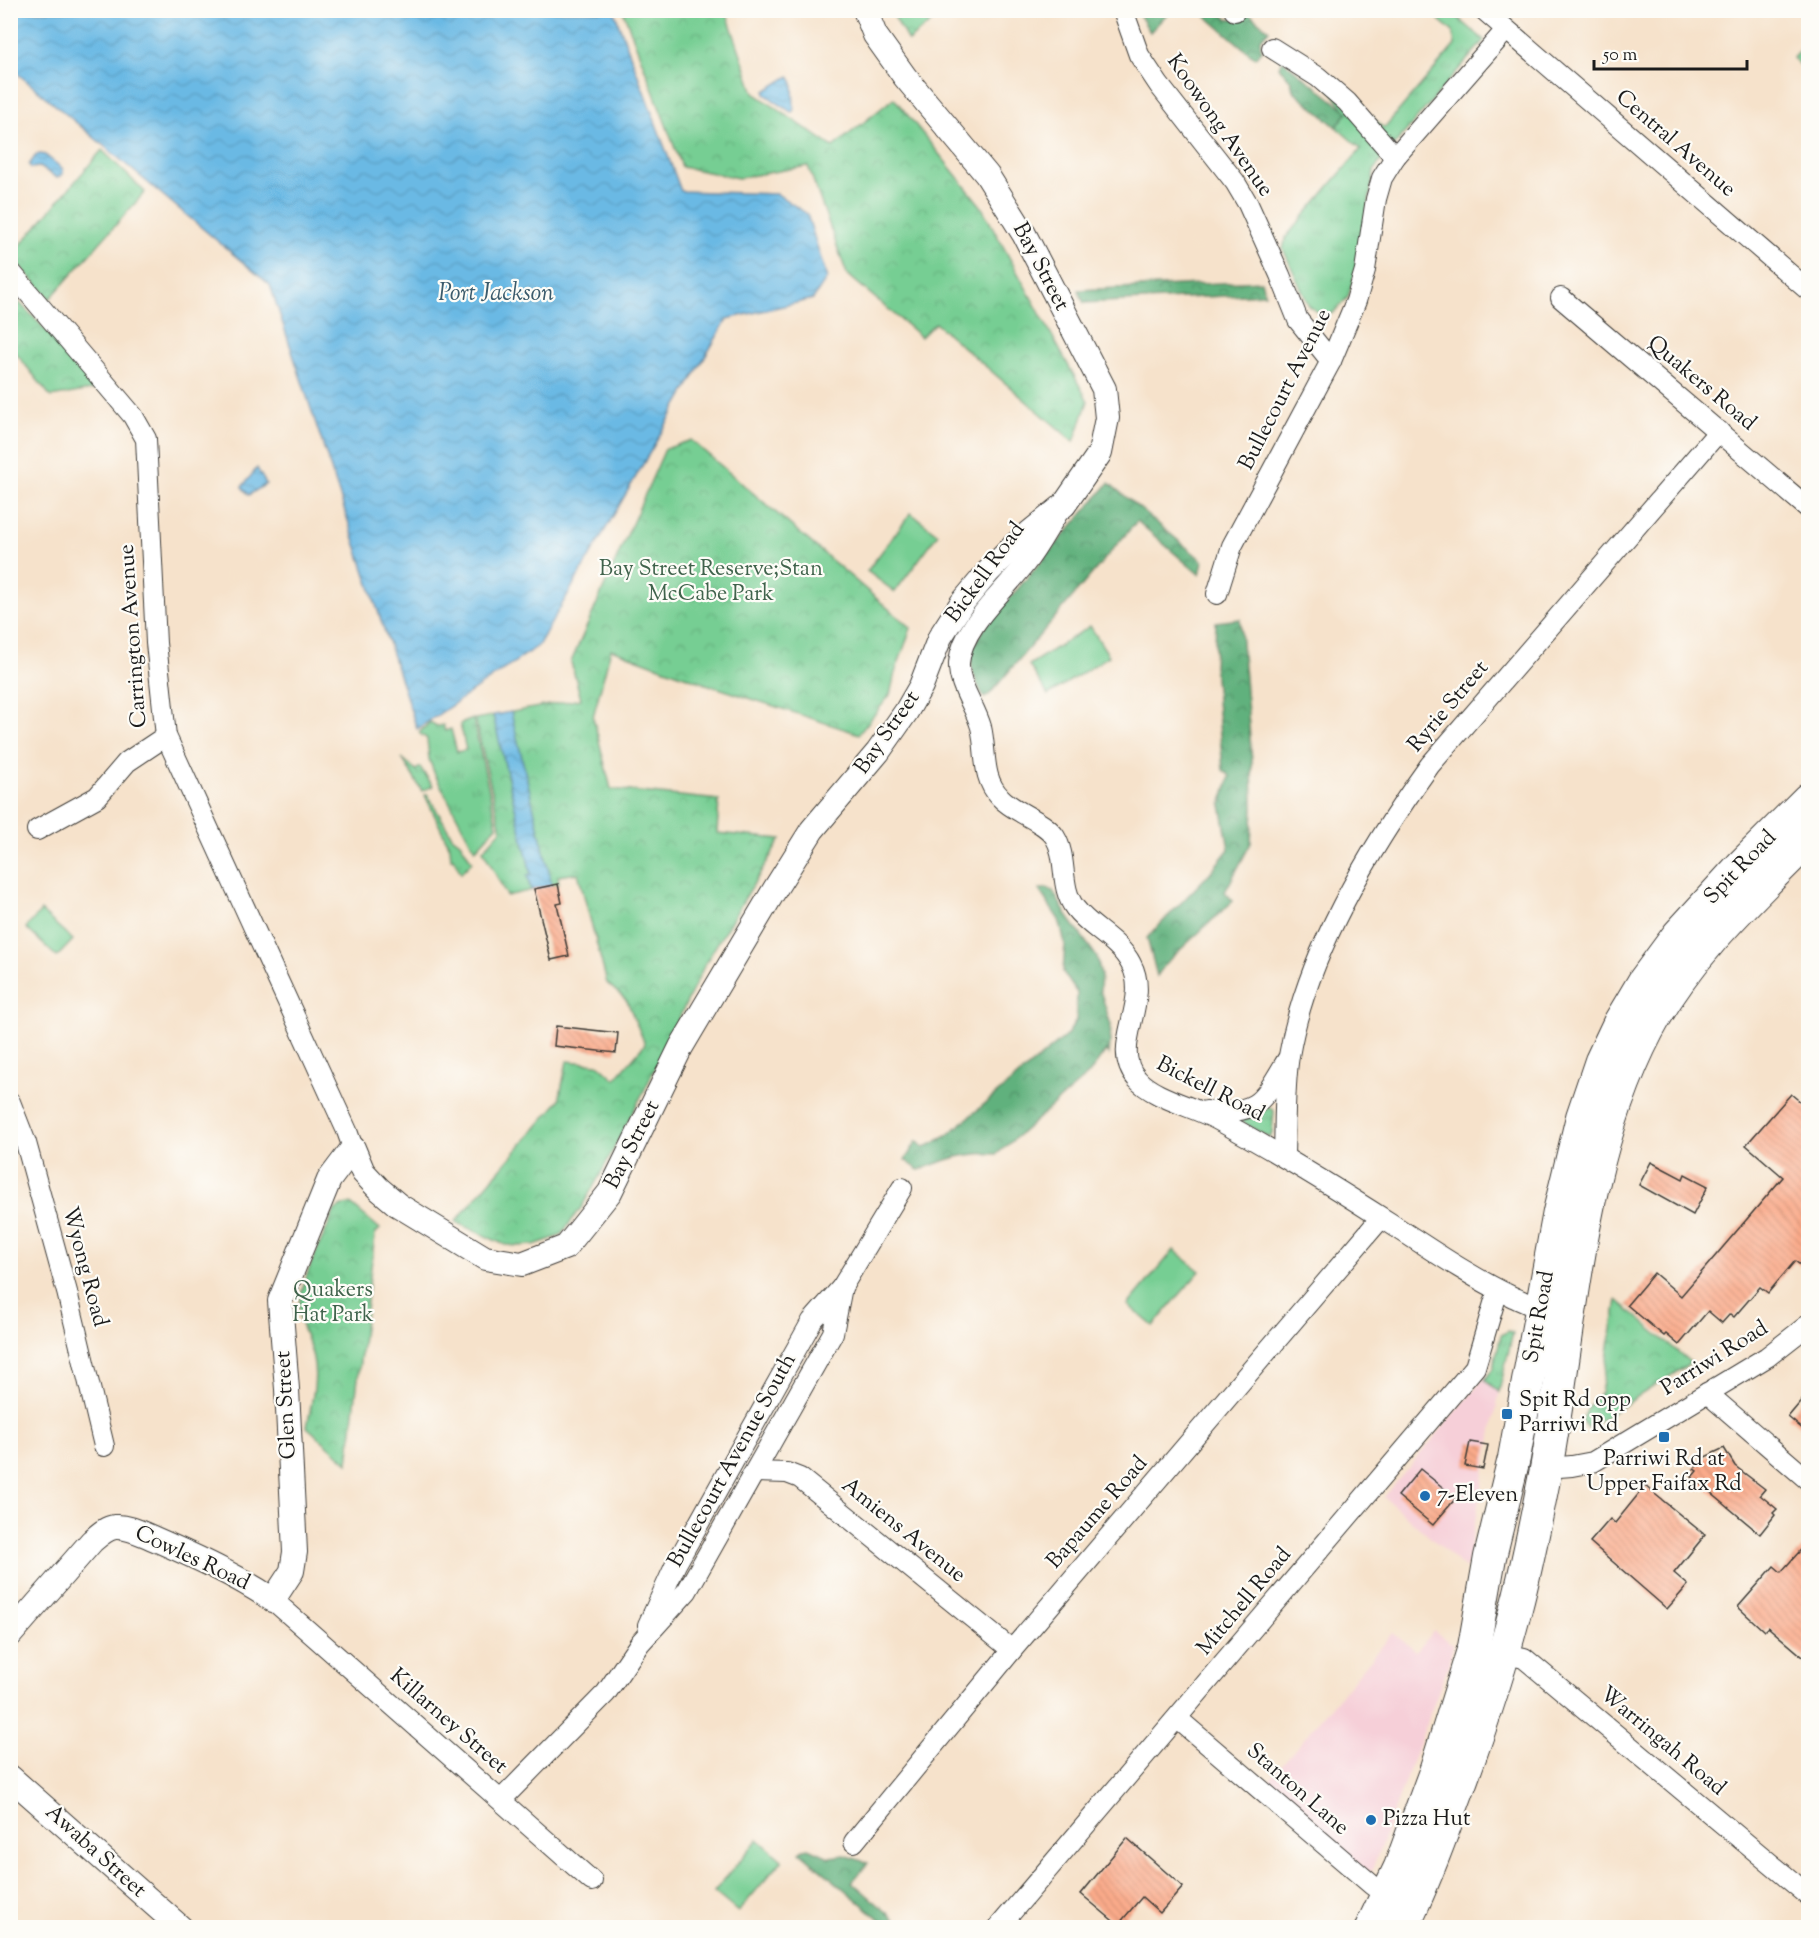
<svg xmlns="http://www.w3.org/2000/svg" width="1819" height="1938" font-family="'Sorts Mill Goudy',serif">
<style>
.built{fill:#f6cfd8}
.grass{fill:url(#grass-tufts);stroke:#497558;stroke-width:1.5}
.forest{fill:url(#forest-crowns);stroke:#3e664c;stroke-width:1.5}
.park{fill:url(#park-crowns);stroke:#497558;stroke-width:1.5}
.garden{fill:#76ce93;stroke:#497558;stroke-width:1.5}
.water{fill:url(#water-waves);stroke:#436a80;stroke-width:1.5}
.building{fill:url(#building-back-hatch)}
.lines{fill:none;stroke-linecap:round;stroke-linejoin:round}
.minor-casing{stroke:#3d3a36;stroke-width:22}
.tertiary-casing{stroke:#3d3a36;stroke-width:26}
.trunk-casing{stroke:#3d3a36;stroke-width:34}
.minor{stroke:#fff;stroke-width:20}
.tertiary{stroke:#fff;stroke-width:24}
.trunk{stroke:#fff;stroke-width:32}
.poi-dot{fill:#1f6fb2;stroke:#fdfcf7;stroke-width:2}
.labels{text-anchor:middle;dominant-baseline:central;stroke-width:4.5;stroke-linejoin:round;paint-order:stroke}
.street-label{font-size:22px;fill:#1c1c1c;stroke:#fdfcf7}
.park-label{font-size:22px;fill:#40634c;stroke:#fdfcf7}
.poi-label{font-size:22px;fill:#1c1c1c;stroke:#fdfcf7;text-anchor:start}
.water-label{font-size:24px;font-style:italic;fill:#3b5b6c;stroke:#fdfcf7}
</style>
<defs>
<pattern id="grass-tufts" width="24" height="20" patternUnits="userSpaceOnUse" patternTransform="scale(1.5)"><rect width="24" height="20" fill="#76ce93"/><path d="M3 7l-1-3M5 7V3M7 7l1-3M15 17l-1-3M17 17v-4M19 17l1-3" fill="none" stroke="#66b07e"/></pattern>
<pattern id="forest-crowns" width="20" height="18" patternUnits="userSpaceOnUse" patternTransform="scale(1.5)"><rect width="20" height="18" fill="#60b17d"/><path d="M2 6a3 3 0 1 1 6 0M12 15a3 3 0 1 1 6 0" fill="none" stroke="#4e8f66"/></pattern>
<pattern id="park-crowns" width="20" height="18" patternUnits="userSpaceOnUse" patternTransform="scale(1.5)"><rect width="20" height="18" fill="#76ce93"/><path d="M2 6a3 3 0 1 1 6 0M12 15a3 3 0 1 1 6 0" fill="none" stroke="#66b07e"/></pattern>
<pattern id="water-waves" width="16" height="10" patternUnits="userSpaceOnUse" patternTransform="scale(1.5)"><rect width="16" height="10" fill="#6ab9e4"/><path d="M0 5q4-4 8 0t8 0" fill="none" stroke="#5b9ec3"/></pattern>
<pattern id="building-back-hatch" width="6" height="6" patternUnits="userSpaceOnUse" patternTransform="scale(1.5)"><rect width="6" height="6" fill="#faaa8a"/><path d="M-1 5l2 2M0 0l6 6M5-1l2 2" fill="none" stroke="#d69276"/></pattern>
</defs>
<rect width="100%" height="100%" fill="#fdfcf7"/>
<filter id="ink" filterUnits="userSpaceOnUse"><feTurbulence type="fractalNoise" baseFrequency=".0167" numOctaves="2"/><feDisplacementMap in="SourceGraphic" scale="12" xChannelSelector="R" yChannelSelector="G"/><feConvolveMatrix kernelMatrix="1 2 1 2 8 2 1 2 1" color-interpolation-filters="sRGB"/></filter>
<filter id="wash" filterUnits="userSpaceOnUse"><feTurbulence type="fractalNoise" baseFrequency=".008" numOctaves="4" result="noise"/><feDisplacementMap in="SourceGraphic" scale="24" xChannelSelector="R" yChannelSelector="G"/><feGaussianBlur stdDeviation="1.35" result="paint"/><feColorMatrix in="noise" values="0 0 0 0 0 0 0 0 0 0 0 0 0 0 0 0 0 1.4 0 .05"/><feComposite in="paint" operator="in"/></filter>
<g filter="url(#wash)">
<rect width="100%" height="100%" fill="#f6e2cb"/>
<!-- built -->
<g class="built">
<polygon points="1492,1369 1502,1378 1466,1569 1384,1497"/>
<polygon points="1434,1631 1453,1645 1449,1663 1370,1875 1264,1786 1393,1633 1416,1652"/>
</g>
<!-- grass -->
<g class="grass">
<polygon points="1446,11 1450,11 1484,40 1396,143 1385,154 1374,171 1359,259 1348,297 1333,313 1321,314 1309,306 1283,249 1286,237 1361,149 1336,127 1347,113 1316,70 1384,128 1455,45 1453,32 1439,20"/>
<polygon points="473,719 497,826 475,850 435,775 429,759 427,739 419,733 430,722 437,726 443,725 445,731 451,729 457,752 466,750 460,724"/>
<polygon points="402,758 416,770 420,767 433,786 422,791"/>
<polygon points="427,794 452,836 460,842 472,862 461,873 453,858 451,859 450,848 425,795"/>
<polygon points="1269,1107 1274,1111 1272,1134 1269,1138 1242,1122 1243,1119 1257,1117"/>
<polygon points="1508,1331 1513,1333 1499,1392 1485,1380 1493,1368 1501,1335"/>
</g>
<!-- forest -->
<g class="forest">
<polygon points="1137,11 1137,10 1170,11 1150,32"/>
<polygon points="1200,11 1218,11 1228,19 1233,19 1241,11 1246,11 1269,30 1260,40 1261,51 1255,58"/>
<polygon points="1282,60 1348,112 1336,127 1293,90 1291,81 1279,67"/>
<polygon points="1261,281 1265,294 1084,303 1078,290"/>
<path d="M 1109,483 L 1203,561 L 1200,575 L 1137,521 L 988,696 L 984,698 C 966,663 966,654 989,622 Z"/>
<polygon points="1240,619 1252,761 1253,809 1251,843 1225,892 1233,901 1167,962 1157,976 1147,938 1209,874 1229,849 1221,805 1230,776 1223,770 1214,666 1216,622"/>
<path d="M 1047,888 L 1053,891 L 1068,917 L 1097,957 L 1101,975 L 1100,990 L 1111,1025 L 1109,1056 L 1107,1049 L 1089,1074 L 997,1154 C 968,1151 945,1160 919,1170 L 905,1160 L 917,1141 L 924,1148 L 945,1137 L 1067,1035 L 1076,1021 L 1077,993 L 1063,972 L 1065,943 L 1059,920 L 1039,890 Z"/>
<polygon points="809,1848 829,1857 845,1855 868,1863 852,1882 897,1921 889,1927 800,1852 804,1849"/>
</g>
<!-- park -->
<g class="park">
<polygon points="623,11 726,11 754,93 833,147 894,98 981,206 1088,401 1074,442 935,323 921,337 847,274 808,166 738,178 682,167"/>
<polygon points="891,11 891,10 945,11 908,41"/>
<polygon points="102,150 145,192 50,299 11,256"/>
<polygon points="10,293 102,388 51,397 11,347"/>
<polygon points="691,440 911,628 895,673 890,695 859,734 706,684 611,649 593,717 611,789 719,800 717,833 781,839 706,962 645,1089 600,1175 581,1208 560,1236 534,1245 518,1246 505,1245 455,1222 559,1101 567,1061 598,1064 615,1079 645,1044 627,1001 607,983 578,873 558,876 559,884 507,896 483,850 501,830 475,719 581,699 571,662 665,449"/>
<path d="M 351,1204 L 380,1229 L 375,1234 L 348,1463 L 307,1427 C 311,1404 318,1381 313,1358 C 310,1342 299,1328 299,1310 C 299,1282 324,1237 335,1210 L 344,1205 Z"/>
<polygon points="1617,1300 1691,1363 1588,1428 1582,1420 1589,1406 1601,1393"/>
</g>
<!-- garden -->
<g class="garden">
<polygon points="1808,40 1808,72 1793,58"/>
<polygon points="911,513 938,534 895,592 867,571"/>
<polygon points="1090,626 1109,656 1048,695 1029,665"/>
<polygon points="41,911 73,940 57,957 26,928"/>
<polygon points="1174,1250 1200,1271 1153,1326 1128,1305"/>
<polygon points="758,1839 782,1860 738,1912 714,1892"/>
</g>
<!-- water -->
<g class="water">
<polygon points="10,11 614,11 681,191 777,194 807,214 827,278 813,299 727,319 538,646 417,729 270,285 11,68"/>
<polygon points="789,76 793,83 794,111 791,112 765,94 765,91"/>
<polygon points="40,154 45,155 63,169 63,174 57,178 40,167 31,168 29,165 36,155"/>
<polygon points="257,468 266,484 249,495 242,487"/>
<polygon points="511,712 552,885 531,890 527,875 531,874 493,715"/>
</g>
<g id="blocks">
<!-- building -->
<g class="building">
<polygon points="558,884 562,903 557,904 569,956 551,960 534,889"/>
<polygon points="556,1026 618,1033 616,1053 554,1046"/>
<polygon points="1791,1094 1809,1109 1809,1272 1795,1261 1768,1293 1760,1287 1734,1317 1730,1314 1722,1323 1708,1311 1679,1345 1666,1334 1664,1336 1627,1305 1654,1273 1681,1296 1783,1177 1746,1145"/>
<polygon points="1651,1162 1683,1179 1685,1174 1708,1186 1693,1215 1639,1185"/>
<polygon points="1809,1392 1809,1434 1788,1417"/>
<polygon points="1470,1442 1488,1445 1483,1469 1465,1466"/>
<polygon points="1724,1448 1735,1466 1765,1489 1760,1495 1777,1509 1773,1513 1775,1515 1760,1534 1692,1477 1697,1471 1694,1469 1705,1457"/>
<polygon points="1420,1469 1456,1498 1433,1525 1398,1496"/>
<polygon points="1645,1486 1705,1535 1674,1573 1688,1585 1667,1609 1590,1542 1610,1519 1615,1523"/>
<polygon points="1809,1541 1809,1662 1768,1627 1764,1631 1738,1607 1774,1566 1781,1572"/>
<polygon points="1127,1838 1183,1887 1160,1913 1142,1897 1118,1925 1081,1894"/>
</g>
</g>
</g>
<g filter="url(#ink)">
<use href="#blocks" fill-opacity="0" stroke="#3d3a36" stroke-width="1.5"/>
<g class="lines">
<!-- minor casing -->
<g class="minor-casing">
<g id="minor">
<polyline points="1123,10 1139,55 1159,85 1235,182 1248,204 1280,275 1298,320 1331,361"/>
<polyline points="1234,10 1235,11"/>
<polyline points="1484,10 1808,290"/>
<polyline points="1272,48 1318,77 1347,102 1395,157"/>
<polyline points="10,271 133,416 146,439 156,643 166,736 347,1131 353,1148"/>
<polyline points="1561,298 1808,508"/>
<path d="M 1056,516 C 1046,532 1037,549 1025,564 C 1004,592 962,626 959,663 C 958,686 975,705 981,727 C 987,752 981,777 1000,797 C 1014,813 1044,820 1055,837 C 1068,858 1059,887 1075,908 C 1091,929 1119,940 1131,964 C 1152,1002 1108,1047 1137,1079 C 1153,1098 1195,1107 1218,1120 C 1277,1152 1334,1187 1390,1223 C 1430,1249 1469,1276 1513,1297 C 1525,1302 1537,1309 1550,1312"/>
<polyline points="1217,594 1232,546 1331,361 1356,301 1365,270 1376,199 1382,178 1395,157 1506,30"/>
<polyline points="37,830 97,797 127,762 166,736"/>
<polyline points="10,1102 26,1143 67,1292 104,1446"/>
<path d="M 1206,1111 C 1258,1115 1262,1102 1287,1060"/>
<path d="M 1284,1156 C 1285,1125 1284,1085 1289,1056 C 1306,955 1371,847 1430,765 L 1719,431"/>
<polyline points="1707,1393 1808,1480"/>
<polyline points="1546,1468 1572,1466 1593,1462 1767,1357 1808,1325"/>
<polyline points="755,1472 787,1473 800,1478 1012,1650"/>
<polyline points="273,1600 592,1881"/>
<polyline points="648,1625 676,1564 812,1321 842,1287 902,1188"/>
<polyline points="1493,1651 1524,1658 1808,1895"/>
<polyline points="1178,1719 1372,1885 1387,1896"/>
<polyline points="501,1800 606,1693 640,1643 687,1591 833,1333 842,1287"/>
<polyline points="854,1842 1012,1650 1381,1218"/>
<polyline points="998,1928 1475,1367 1498,1290"/>
</g>
</g>
<!-- tertiary casing -->
<g class="tertiary-casing">
<g id="tertiary">
<path d="M 10,1635 L 92,1541 C 99,1535 106,1528 115,1527 C 129,1526 143,1534 155,1539 C 196,1557 236,1575 273,1600 L 292,1571 L 295,1552 L 287,1389 L 280,1301 L 329,1180 L 353,1148 L 363,1172 L 379,1189 L 398,1205 L 485,1258 L 522,1264 L 566,1247 L 610,1192 L 681,1047 L 775,889 L 812,830 L 878,752 L 906,712 L 921,686 L 940,637 L 962,603 L 988,572 L 1017,543 L 1064,505 L 1100,453 L 1107,418 L 1104,389 L 1024,234 L 987,175 L 905,77 L 875,35 L 865,10"/>
<polyline points="10,1777 181,1928"/>
</g>
</g>
<!-- trunk casing -->
<g class="trunk-casing">
<g id="trunk">
<polyline points="1371,1928 1400,1867 1436,1769 1474,1647 1490,1557 1514,1458 1559,1212 1582,1117 1601,1061 1619,1023 1644,981 1678,935 1742,865 1808,799"/>
<path d="M 1402,1928 C 1422,1888 1437,1848 1452,1806 C 1476,1742 1499,1676 1516,1608 C 1528,1563 1537,1515 1546,1469 C 1573,1323 1578,1164 1648,1030 C 1687,956 1749,899 1808,840"/>
</g>
</g>
<!-- minor -->
<use href="#minor" class="minor"/>
<!-- tertiary -->
<use href="#tertiary" class="tertiary"/>
<!-- trunk -->
<use href="#trunk" class="trunk"/>
</g>
</g>
<!-- markers -->
<g class="poi-dot">
<rect x="1501" y="1408" width="12" height="12" rx="3"/>
<rect x="1658" y="1431" width="12" height="12" rx="3"/>
<circle cx="1425" cy="1496" r="6"/>
<circle cx="1371" cy="1820" r="6"/>
</g>
<g class="labels">
<!-- street labels -->
<g class="street-label">
<text transform="translate(1219 126) rotate(55)">Koowong Avenue</text>
<text transform="translate(1675 144) rotate(41)">Central Avenue</text>
<text transform="translate(1040 267) rotate(62)">Bay Street</text>
<text transform="translate(1701 384) rotate(40)">Quakers Road</text>
<text transform="translate(1286 390) rotate(-63)">Bullecourt Avenue</text>
<text transform="translate(986 573) rotate(-54)">Bickell Road</text>
<text transform="translate(134 636) rotate(-94)">Carrington Avenue</text>
<text transform="translate(1449 707) rotate(-50)">Ryrie Street</text>
<text transform="translate(888 733) rotate(-55)">Bay Street</text>
<text transform="translate(1741 868) rotate(-46)">Spit Road</text>
<text transform="translate(1210 1090) rotate(27)">Bickell Road</text>
<text transform="translate(633 1145) rotate(-63)">Bay Street</text>
<text transform="translate(84 1267) rotate(75)">Wyong Road</text>
<text transform="translate(1540 1317) rotate(-80)">Spit Road</text>
<text transform="translate(1715 1359) rotate(-32)">Parriwi Road</text>
<text transform="translate(287 1405) rotate(-93)">Glen Street</text>
<text transform="translate(733 1461) rotate(-61)">Bullecourt Avenue South</text>
<text transform="translate(1098 1513) rotate(-49)">Bapaume Road</text>
<text transform="translate(903 1531) rotate(39)">Amiens Avenue</text>
<text transform="translate(192 1559) rotate(25)">Cowles Road</text>
<text transform="translate(1245 1602) rotate(-50)">Mitchell Road</text>
<text transform="translate(448 1722) rotate(41)">Killarney Street</text>
<text transform="translate(1662 1742) rotate(40)">Warringah Road</text>
<text transform="translate(1297 1790) rotate(41)">Stanton Lane</text>
<text transform="translate(95 1852) rotate(42)">Awaba Street</text>
</g>
<!-- park labels -->
<g class="park-label">
<text x="711" y="570">Bay Street Reserve;Stan<tspan x="711" dy="25">McCabe Park</tspan></text>
<text x="333" y="1291">Quakers<tspan x="333" dy="25">Hat Park</tspan></text>
</g>
<!-- poi labels -->
<g class="poi-label">
<text x="1519" y="1401">Spit Rd opp<tspan x="1519" dy="25">Parriwi Rd</tspan></text>
<text x="1664" y="1460" text-anchor="middle">Parriwi Rd at<tspan x="1664" dy="25">Upper Faifax Rd</tspan></text>
<text x="1437" y="1496">7-Eleven</text>
<text x="1383" y="1820">Pizza Hut</text>
</g>
<!-- water labels -->
<g class="water-label">
<text x="496" y="294">Port Jackson</text>
</g>
</g>
<!-- margin -->
<rect width="1819" height="1938" fill="none" stroke="#fdfcf7" stroke-width="36"/>
<!-- scale -->
<path d="M1594 60v9h153v-9" fill="none" stroke="#1c1c1c" stroke-width="3"/>
<text x="1603" y="60" font-size="18" fill="#1c1c1c" stroke="#fdfcf7" stroke-width="4.5" paint-order="stroke">50 m</text>
</svg>
